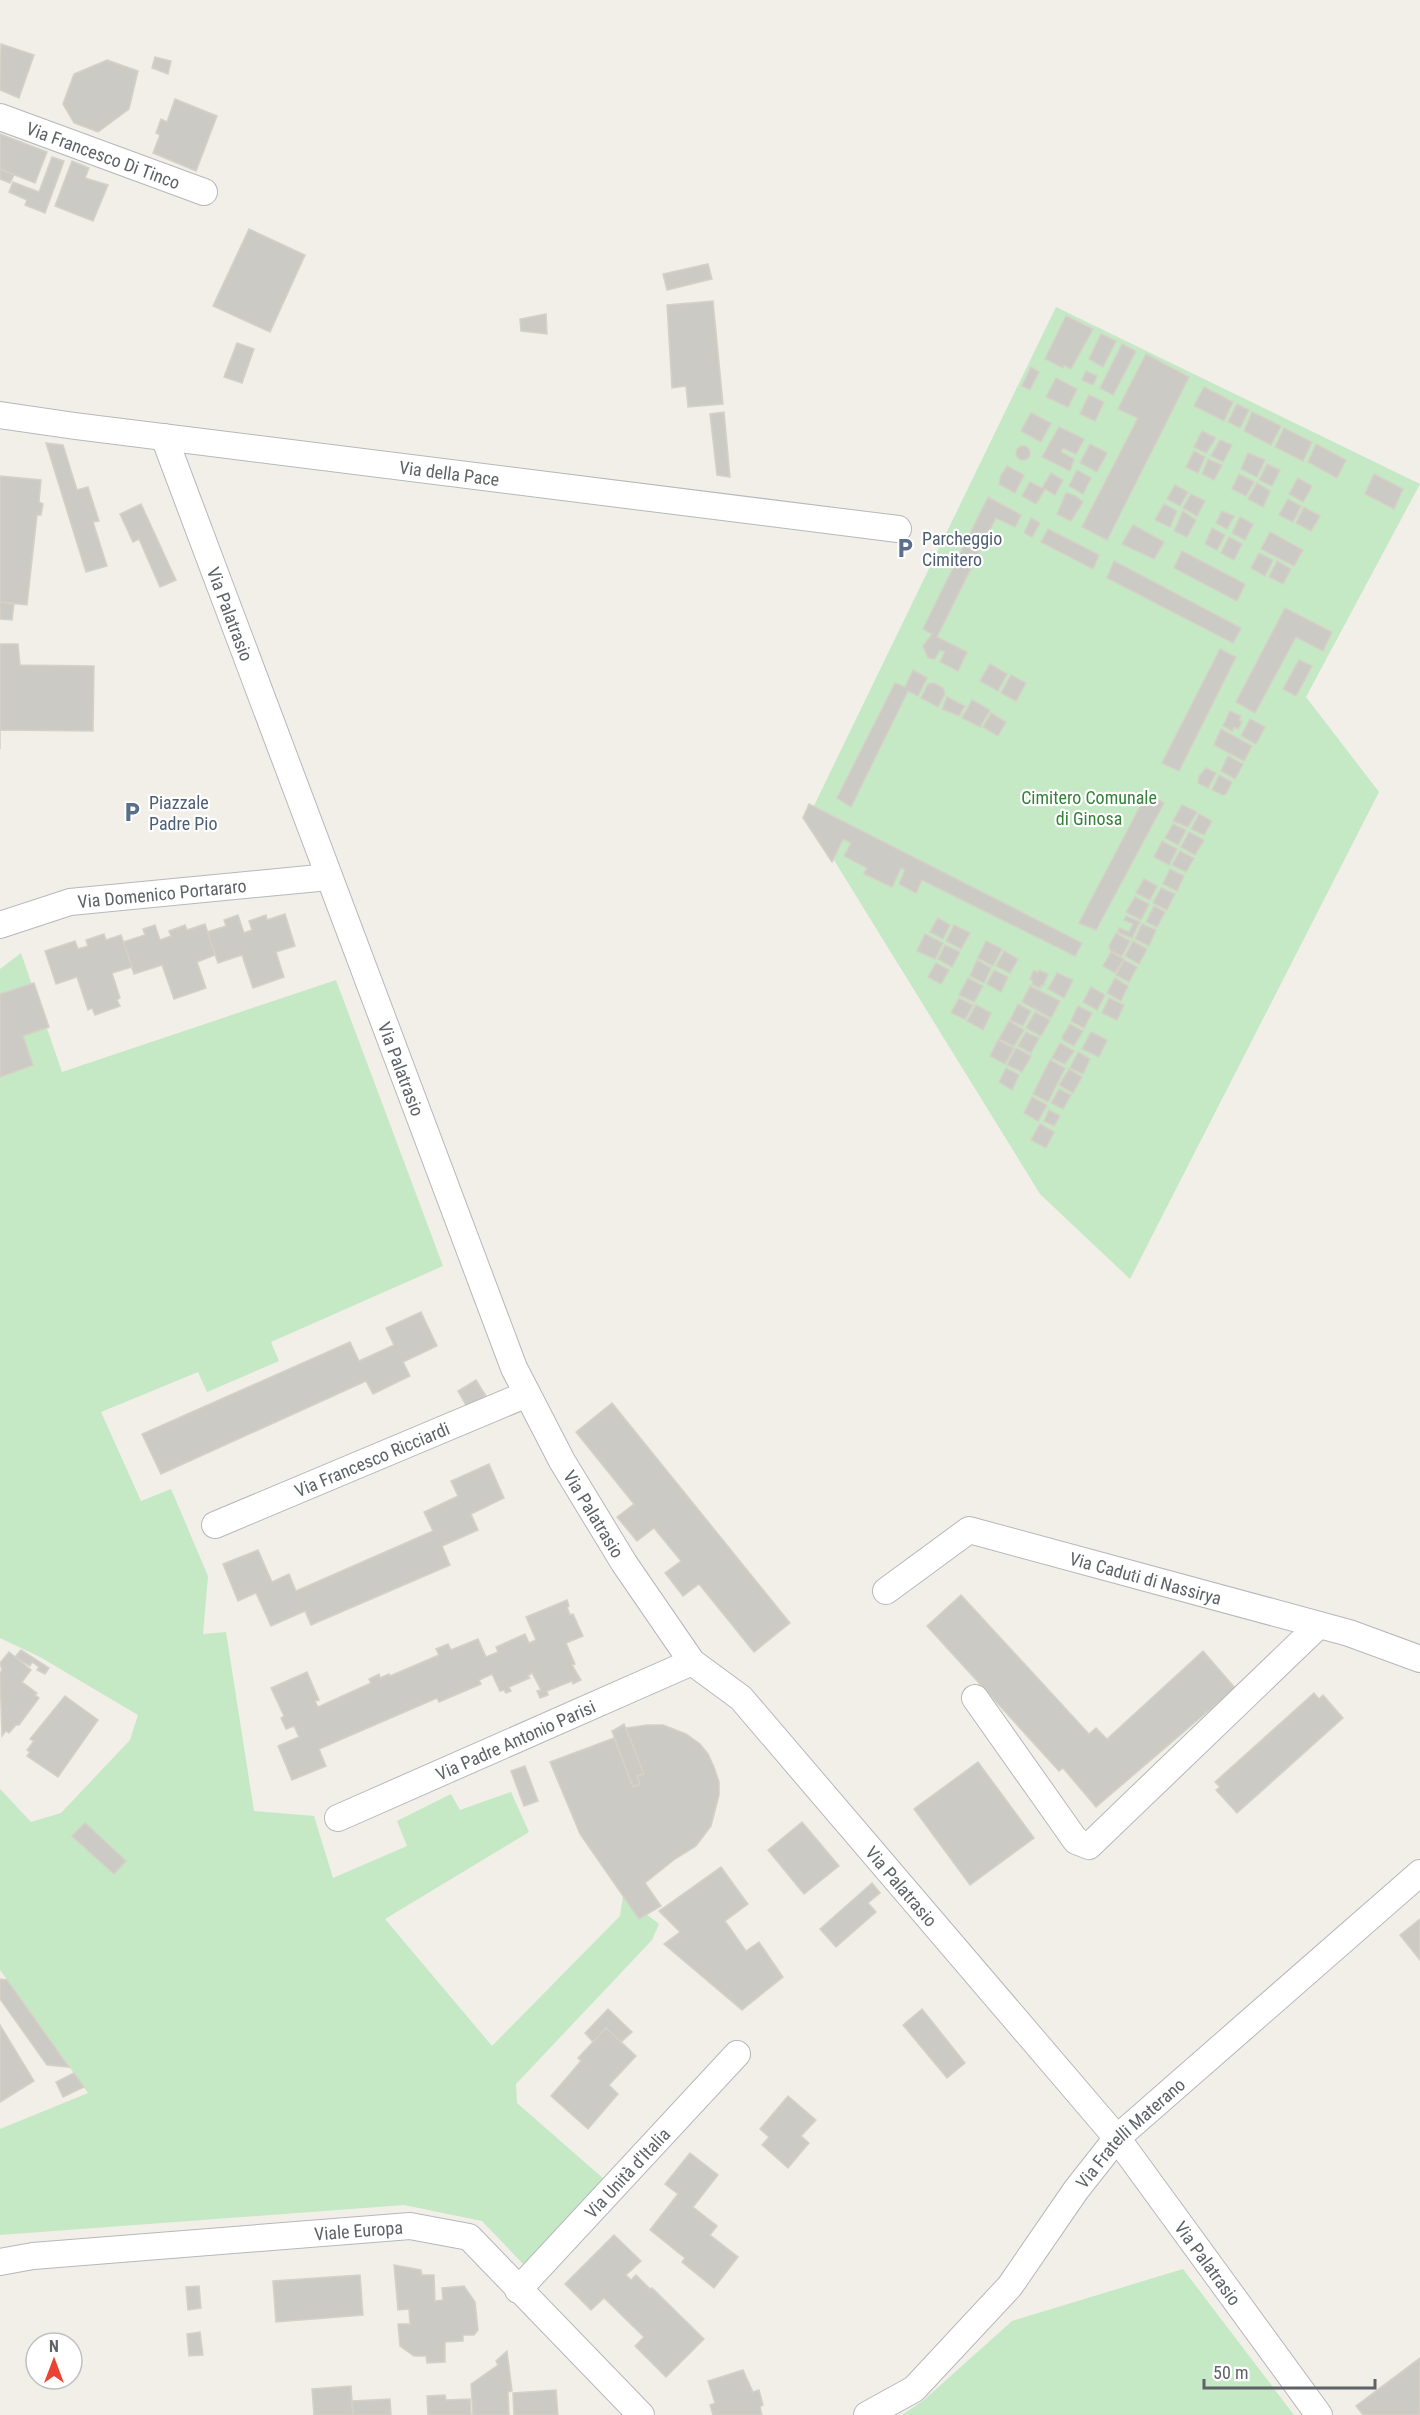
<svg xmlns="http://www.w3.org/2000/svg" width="1420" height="2415" font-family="'Roboto Condensed',sans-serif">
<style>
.green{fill:#c5e8c5}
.building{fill:#cccac5;stroke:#d6d1c6;stroke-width:1.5}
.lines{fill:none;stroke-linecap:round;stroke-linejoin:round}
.minor-casing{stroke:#b5b8bc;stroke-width:28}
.minor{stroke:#fff;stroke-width:26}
.labels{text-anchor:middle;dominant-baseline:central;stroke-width:4.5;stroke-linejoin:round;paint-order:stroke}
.street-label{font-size:18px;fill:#5f6368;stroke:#fff}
.service-label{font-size:18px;fill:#4e5e75;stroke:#fff;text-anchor:start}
.park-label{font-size:18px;fill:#348238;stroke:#fff}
</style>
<rect width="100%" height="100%" fill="#f1efe8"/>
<!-- green -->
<g class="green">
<polygon points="1056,307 1420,484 1306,697 1379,792 1130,1279 1040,1194 808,818"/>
<polygon points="21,953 62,1072 336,980 443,1266 271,1342 279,1361 207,1392 198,1372 101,1412 141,1501 171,1489 208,1576 203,1634 226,1632 254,1811 314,1816 333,1878 407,1846 397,1821 451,1794 460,1810 511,1792 529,1832 385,1919 492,2046 620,1916 623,1896 659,1924 652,1940 516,2084 517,2103 605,2180 523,2264 482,2221 404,2205 0,2235 0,2129 88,2093 0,1970 0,1789 31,1822 61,1813 130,1740 138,1715 40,1657 0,1638 0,969"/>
<polygon points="1183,2269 1294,2415 902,2415 924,2400 1012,2321"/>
</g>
<!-- building -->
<g class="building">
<polygon points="1,44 34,55 19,98 0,90"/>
<polygon points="155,57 171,61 168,74 152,68"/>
<polygon points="107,60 138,71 129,109 98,132 74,123 63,104 74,74"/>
<polygon points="175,99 217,116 196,171 153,153 160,135 156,133 161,119 167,122"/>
<polygon points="0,134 47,152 35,183 0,169"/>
<polygon points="52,157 64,161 45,213 25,205 27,200 9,192 13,182 39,192"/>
<polygon points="72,161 89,168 85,178 108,185 93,221 55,206"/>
<polygon points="0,169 14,175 10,183 0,179"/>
<polygon points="249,229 305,255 270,332 213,306"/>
<polygon points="708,264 712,279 667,290 663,274"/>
<polygon points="713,301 723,404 688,407 686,386 672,388 667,305"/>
<polygon points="546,314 547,334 521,331 520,319"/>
<polygon points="1066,316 1093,329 1071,369 1064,365 1063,368 1045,359"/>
<polygon points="1101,334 1116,341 1103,367 1089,359"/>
<polygon points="237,343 254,349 242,383 224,377"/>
<polygon points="1122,344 1136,351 1113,395 1100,388"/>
<polygon points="1146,354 1189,377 1107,540 1082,527 1138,418 1118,409"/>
<polygon points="1031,367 1039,372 1030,390 1022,386"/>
<polygon points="1086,371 1097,376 1093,385 1082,380"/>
<polygon points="1056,378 1077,389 1068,407 1046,397"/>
<polygon points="1204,387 1233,402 1224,421 1194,406"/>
<polygon points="1089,395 1104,402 1095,421 1080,414"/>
<polygon points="1237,404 1249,410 1240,428 1228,422"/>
<polygon points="724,412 730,477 717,475 710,414"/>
<polygon points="1252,412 1281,426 1271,445 1244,431"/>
<polygon points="1031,413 1051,423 1041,442 1021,431"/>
<polygon points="1059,427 1084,439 1076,454 1063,448 1061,452 1074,459 1070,471 1042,457"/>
<polygon points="1284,428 1312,442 1303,461 1275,447"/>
<polygon points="1202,431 1216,438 1206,453 1194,447"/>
<polygon points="1220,440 1232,445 1223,462 1211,456"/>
<polygon points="46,443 63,445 77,490 88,487 99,521 93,522 107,566 86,572"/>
<polygon points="1090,444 1107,453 1097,472 1080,463"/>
<polygon points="1316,444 1346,460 1337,478 1308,462"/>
<circle cx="1023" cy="453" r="7"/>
<polygon points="1194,451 1205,457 1198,473 1186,467"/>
<polygon points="1248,453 1265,460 1257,477 1241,469"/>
<polygon points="1208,459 1222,465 1214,480 1202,474"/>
<polygon points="1267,464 1280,470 1272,486 1259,480"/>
<polygon points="1007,466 1024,475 1015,493 999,484 1001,475"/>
<polygon points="1077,470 1091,478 1083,494 1069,486"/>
<polygon points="1051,473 1063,480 1055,495 1045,489 1036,504 1022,496 1030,482 1042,488"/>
<polygon points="1239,474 1254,482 1246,496 1232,489"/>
<polygon points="1374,474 1403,489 1394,509 1365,494"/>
<polygon points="0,476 41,480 39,502 43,504 41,515 37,515 27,605 0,602"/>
<polygon points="1298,478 1312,486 1303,502 1289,494"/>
<polygon points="1257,483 1270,491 1263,507 1248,499"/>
<polygon points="1175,485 1188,492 1180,506 1167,499"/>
<polygon points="1066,493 1074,495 1083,502 1071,521 1057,514"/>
<polygon points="1191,494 1205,501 1197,516 1183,508"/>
<polygon points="988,497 1021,515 1015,527 996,518 937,637 967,652 958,671 940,662 945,652 940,650 935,659 928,658 923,646 932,634 923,629"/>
<polygon points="1288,499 1301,506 1293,522 1279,515"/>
<polygon points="141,504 176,580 160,587 139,539 133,542 120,514"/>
<polygon points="1164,504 1177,511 1170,527 1155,520"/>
<polygon points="1304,507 1320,516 1311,531 1296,523"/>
<polygon points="1183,511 1196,520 1187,537 1174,531"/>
<polygon points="1222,511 1234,516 1227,529 1216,523"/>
<polygon points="1240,517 1253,524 1245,540 1232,533"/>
<polygon points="1031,518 1040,523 1032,537 1024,533"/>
<polygon points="1133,525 1164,542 1154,559 1122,544"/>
<polygon points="1212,528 1225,535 1217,550 1205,544"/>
<polygon points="1048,529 1099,555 1093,569 1041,542"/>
<polygon points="1270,532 1303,550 1294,566 1261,549"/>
<polygon points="1229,537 1242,544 1234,560 1221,553"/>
<polygon points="1182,551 1245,584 1237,601 1174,568"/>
<polygon points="1259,553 1273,560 1265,576 1251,568"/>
<polygon points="1114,561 1241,628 1233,643 1107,578"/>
<polygon points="1277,561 1291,569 1283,584 1269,577"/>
<polygon points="0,602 14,604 12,620 0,619"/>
<polygon points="1285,608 1332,632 1323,651 1296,637 1255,713 1236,702"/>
<polygon points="0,644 18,644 20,665 94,666 93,731 0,730 0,749"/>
<polygon points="1220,649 1236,657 1179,771 1162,763"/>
<polygon points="1299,660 1312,666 1296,696 1283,689"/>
<polygon points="990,664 1007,674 998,691 980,681"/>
<polygon points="913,670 927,678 918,696 908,691 851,807 837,798 895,683 905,687"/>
<polygon points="1011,675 1026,683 1016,701 1001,693"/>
<polygon points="934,683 943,688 945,694 938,707 921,698 928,684"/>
<polygon points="947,697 965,706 959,716 942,709"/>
<polygon points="972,700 990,710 980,727 962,718"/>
<polygon points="1230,711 1241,716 1239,720 1242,722 1238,729 1234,727 1232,731 1223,726"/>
<polygon points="991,713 1006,722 998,736 983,727"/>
<polygon points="1250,719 1265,727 1256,744 1241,736"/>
<polygon points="1221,729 1252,746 1244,761 1214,745"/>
<polygon points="1228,756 1243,764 1235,779 1221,771"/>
<polygon points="1206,768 1216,773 1208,788 1198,783 1199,776"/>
<polygon points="1219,775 1232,782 1226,794 1223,795 1212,790"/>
<polygon points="1147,793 1164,803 1096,930 1079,923"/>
<polygon points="809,804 1082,943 1075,956 922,880 916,893 899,884 905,870 901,868 892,887 864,874 867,868 844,856 851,843 843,839 832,862 803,818"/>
<polygon points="1182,805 1197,812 1188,827 1173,821"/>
<polygon points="1199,814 1212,821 1204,835 1191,829"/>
<polygon points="1173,824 1186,830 1178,845 1165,838"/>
<polygon points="1189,832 1204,840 1195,855 1181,847"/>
<polygon points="1162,841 1177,849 1169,865 1154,857"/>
<polygon points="1180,851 1194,858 1186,872 1172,865"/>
<polygon points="1170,869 1184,876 1177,891 1163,884"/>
<polygon points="1144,879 1157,886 1150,900 1136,893"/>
<polygon points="1161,888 1175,894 1167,910 1153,903"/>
<polygon points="1135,897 1149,904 1141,920 1126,912"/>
<polygon points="1154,906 1165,912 1157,927 1146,922"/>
<polygon points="285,914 295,946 276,952 284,977 253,988 242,955 218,963 207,932 226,926 224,920 238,915 244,933 252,930 249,921 266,915 267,920"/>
<polygon points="1126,916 1140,922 1132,938 1118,932 1119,928 1129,932 1133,924 1124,920"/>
<polygon points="938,918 950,925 943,939 930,932"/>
<polygon points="205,924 215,955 197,962 206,988 174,999 162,965 134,974 123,942 145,935 143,929 155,925 160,940 171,936 169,931 185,925 187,930"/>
<polygon points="1142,924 1156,930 1149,946 1135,939"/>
<polygon points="954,925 970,933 961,949 946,941"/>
<polygon points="1116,933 1130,941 1122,956 1111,951 1109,946"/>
<polygon points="104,934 106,940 121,935 132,967 112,973 120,998 117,1000 120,1006 95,1015 92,1008 88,1010 77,977 56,984 45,951 75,941 78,949 88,946 86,940"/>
<polygon points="925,934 943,943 935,959 917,951"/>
<polygon points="986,941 1002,949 993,966 978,958"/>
<polygon points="1133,941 1147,949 1139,964 1125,956"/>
<polygon points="945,945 960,952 952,967 938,959"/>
<polygon points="1004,951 1018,959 1010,973 996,966"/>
<polygon points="1111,952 1124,959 1115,973 1103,966"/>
<polygon points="977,960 991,968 984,983 970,976"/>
<polygon points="1124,960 1137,967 1129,982 1116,975"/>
<polygon points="936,963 949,970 941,984 928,977"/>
<polygon points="994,970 1008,977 1001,992 987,984"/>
<polygon points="1034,970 1038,973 1039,970 1048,974 1043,986 1041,985 1040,988 1032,984 1033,981 1030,979"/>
<polygon points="1057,973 1073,980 1064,998 1048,989"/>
<polygon points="968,978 983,986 974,1002 959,995"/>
<polygon points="1115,978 1128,986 1121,1001 1107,993"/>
<polygon points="34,983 49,1027 23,1036 33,1065 0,1077 0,994"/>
<polygon points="1030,986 1060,1001 1051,1018 1022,1002"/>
<polygon points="1091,987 1105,995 1097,1010 1083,1002"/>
<polygon points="959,998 973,1005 965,1019 951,1013"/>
<polygon points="1109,998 1124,1005 1117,1020 1102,1013"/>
<polygon points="1018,1004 1031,1011 1023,1026 1010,1020"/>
<polygon points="976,1005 991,1013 983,1030 967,1021"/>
<polygon points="1078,1006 1092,1013 1084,1028 1071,1021"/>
<polygon points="1035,1012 1050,1020 1041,1036 1026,1028"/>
<polygon points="1009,1021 1024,1030 1014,1046 999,1039"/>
<polygon points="1070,1024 1083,1031 1074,1046 1063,1040 1062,1037"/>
<polygon points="1026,1032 1039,1038 1031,1053 1018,1046"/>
<polygon points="1091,1032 1107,1040 1099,1057 1082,1049"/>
<polygon points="998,1040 1014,1048 1005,1064 990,1056"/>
<polygon points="1060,1043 1074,1051 1065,1064 1052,1058"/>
<polygon points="1016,1048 1031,1056 1022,1072 1007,1065"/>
<polygon points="1078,1052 1090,1059 1083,1074 1070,1068"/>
<polygon points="1050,1060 1065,1068 1048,1102 1033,1094"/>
<polygon points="1006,1068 1019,1075 1012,1090 999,1082"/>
<polygon points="1069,1069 1082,1077 1073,1093 1059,1085"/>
<polygon points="1059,1089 1071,1095 1063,1109 1051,1103"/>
<polygon points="1032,1097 1047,1105 1038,1121 1024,1113"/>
<polygon points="1049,1110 1060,1116 1054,1126 1044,1121"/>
<polygon points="1040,1124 1054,1132 1046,1148 1031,1140"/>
<polygon points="421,1312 437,1346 403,1362 410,1376 373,1394 366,1381 161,1474 142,1434 350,1342 359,1361 394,1345 386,1328"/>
<polygon points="476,1380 486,1396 467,1407 458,1391"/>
<polygon points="612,1403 790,1623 754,1652 699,1584 683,1596 665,1573 681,1561 654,1528 637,1541 617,1517 634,1504 576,1432"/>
<polygon points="489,1464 504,1498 471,1514 478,1530 442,1546 450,1565 311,1625 305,1611 271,1626 256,1593 238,1601 223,1564 258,1550 272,1582 289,1574 296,1591 433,1531 424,1512 458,1496 451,1481"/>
<polygon points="961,1595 1089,1734 1096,1728 1107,1739 1203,1651 1235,1688 1096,1807 1063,1768 1059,1771 927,1626"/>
<polygon points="567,1600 569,1606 567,1607 570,1615 573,1614 583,1636 566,1643 575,1664 572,1665 581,1680 573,1684 572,1681 547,1691 548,1695 540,1698 537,1691 541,1690 532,1673 528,1676 530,1678 509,1687 511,1691 506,1693 504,1690 500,1691 492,1674 479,1680 481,1684 439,1702 437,1698 319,1749 326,1766 292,1780 278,1746 299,1737 294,1726 286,1729 281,1718 284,1716 271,1688 307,1672 319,1700 315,1701 318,1707 371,1683 369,1679 379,1674 380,1678 389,1674 390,1676 439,1655 436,1649 448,1644 451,1650 478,1639 486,1657 498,1652 496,1647 525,1634 529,1643 536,1640 526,1617"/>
<polygon points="21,1650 49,1668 45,1674 37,1670 39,1667 32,1662 30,1666 15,1657"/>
<polygon points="9,1652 31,1670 22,1682 37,1693 35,1695 39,1698 19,1725 16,1725 9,1733 6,1731 2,1736 0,1673 2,1670 0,1663"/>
<polygon points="1314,1693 1319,1699 1323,1695 1343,1718 1237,1813 1216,1790 1220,1787 1215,1782"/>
<polygon points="65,1696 98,1720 58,1777 27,1756 30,1752 27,1750 34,1741 30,1739"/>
<polygon points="624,1724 644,1774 637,1776 640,1784 633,1787 612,1731"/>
<polygon points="647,1725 663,1725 686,1734 700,1744 708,1754 714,1767 719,1782 719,1795 711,1826 696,1846 675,1859 645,1883 661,1906 639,1919 580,1834 550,1762 614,1738 633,1787 640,1784 637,1776 644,1774 626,1728"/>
<polygon points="978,1762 1034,1838 970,1885 914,1809"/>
<polygon points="525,1766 538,1801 524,1806 511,1771"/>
<polygon points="802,1822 839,1866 804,1894 768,1850"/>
<polygon points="85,1823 126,1861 114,1874 72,1836"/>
<polygon points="721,1867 748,1904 725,1921 746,1951 759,1942 783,1977 742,2010 664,1944 680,1932 659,1911"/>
<polygon points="872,1883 880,1893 868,1903 876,1912 836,1947 820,1929"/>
<polygon points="1420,1919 1420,1960 1400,1935"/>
<polygon points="0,1979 7,1980 69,2067 47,2065 0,1999"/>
<polygon points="608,2009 632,2032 621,2042 606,2028 593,2042 585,2033"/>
<polygon points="922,2009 965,2063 947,2078 903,2025"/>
<polygon points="0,2025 34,2081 0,2102"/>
<polygon points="606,2028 636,2056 609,2085 618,2094 588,2129 551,2096 581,2061 578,2058"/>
<polygon points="74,2073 84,2087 63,2097 56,2082"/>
<polygon points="788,2096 816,2120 801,2136 809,2143 788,2168 762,2145 769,2137 760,2129"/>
<polygon points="690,2153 718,2175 693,2207 717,2226 710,2235 738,2257 714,2288 682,2262 685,2258 650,2230 678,2194 665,2184"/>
<polygon points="614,2235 641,2261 626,2275 631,2280 636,2275 650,2289 652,2288 704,2339 666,2377 635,2346 644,2337 604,2298 591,2310 565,2284"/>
<polygon points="394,2265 421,2270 422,2275 434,2275 435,2301 443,2300 442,2288 464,2286 475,2302 478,2330 474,2335 463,2335 463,2341 445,2342 445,2362 427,2363 426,2356 414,2356 400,2346 398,2324 410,2324 409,2309 398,2310"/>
<polygon points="360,2275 363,2315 276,2322 273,2281"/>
<polygon points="199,2286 201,2308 188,2310 186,2287"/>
<polygon points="200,2332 203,2355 189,2356 187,2334"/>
<polygon points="507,2351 512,2391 508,2392 509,2415 473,2415 471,2384 498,2365 496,2361"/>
<polygon points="1420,2358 1420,2415 1363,2415 1356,2406"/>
<polygon points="743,2370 753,2392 759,2390 763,2405 760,2407 762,2415 713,2415 710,2405 715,2403 708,2381"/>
<polygon points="351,2386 353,2415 314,2415 312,2389"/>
<polygon points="556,2390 558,2415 514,2415 513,2393"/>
<polygon points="445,2395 446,2400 470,2399 471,2415 428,2415 427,2396"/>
<polygon points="390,2399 391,2415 353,2415 352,2401"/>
</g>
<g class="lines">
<!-- minor casing -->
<g class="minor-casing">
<g id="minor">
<path id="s1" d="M 0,117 L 204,192"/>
<path id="s2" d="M 0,415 L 75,426 L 898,529"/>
<path id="s3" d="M 164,437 L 514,1368 L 562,1461 L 624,1563 L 692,1662 L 741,1698 L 1117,2138 L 1319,2415"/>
<path id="s4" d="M 0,925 L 70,902 L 329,877"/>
<path id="s5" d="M 215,1525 L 527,1394"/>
<path id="s6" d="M 886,1591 L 969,1530 L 1349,1633 L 1420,1659"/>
<polyline points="975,1698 1076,1841 1089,1846 1319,1625"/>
<path id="s7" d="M 338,1818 L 692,1662"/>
<path id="s8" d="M 0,2262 L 33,2256 L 410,2226 L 469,2237 L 641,2415"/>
<path id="s9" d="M 518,2290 L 737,2054"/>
<path id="s10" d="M 867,2415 L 914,2389 L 1010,2286 L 1076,2190 L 1117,2138 L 1420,1873"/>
</g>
</g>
<!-- minor -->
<use href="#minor" class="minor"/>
</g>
<!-- icons -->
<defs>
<g id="parking-bare" transform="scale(1.62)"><path d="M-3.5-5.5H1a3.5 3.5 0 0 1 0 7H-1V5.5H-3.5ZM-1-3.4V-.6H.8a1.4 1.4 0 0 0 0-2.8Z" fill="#5c6f8a" stroke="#fff" stroke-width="2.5" paint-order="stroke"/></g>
</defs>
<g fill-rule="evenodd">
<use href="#parking-bare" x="905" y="548"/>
<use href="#parking-bare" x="132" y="812"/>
</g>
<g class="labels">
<!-- street labels -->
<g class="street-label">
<text stroke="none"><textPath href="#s1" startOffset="110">Via Francesco Di Tinco</textPath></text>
<text stroke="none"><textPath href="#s2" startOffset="453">Via della Pace</textPath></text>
<text stroke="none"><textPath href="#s3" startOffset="189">Via Palatrasio</textPath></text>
<text stroke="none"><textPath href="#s4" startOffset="166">Via Domenico Portararo</textPath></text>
<text stroke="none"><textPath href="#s3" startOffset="675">Via Palatrasio</textPath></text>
<text stroke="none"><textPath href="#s5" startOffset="170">Via Francesco Ricciardi</textPath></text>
<text stroke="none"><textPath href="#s3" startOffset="1161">Via Palatrasio</textPath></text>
<text stroke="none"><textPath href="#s6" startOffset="286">Via Caduti di Nassirya</textPath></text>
<text stroke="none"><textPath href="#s7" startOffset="194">Via Padre Antonio Parisi</textPath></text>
<text stroke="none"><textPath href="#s3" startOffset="1647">Via Palatrasio</textPath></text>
<text stroke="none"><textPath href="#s10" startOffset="390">Via Fratelli Materano</textPath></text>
<text stroke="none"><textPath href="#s9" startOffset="160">Via Unità d'Italia</textPath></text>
<text stroke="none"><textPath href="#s8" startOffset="360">Viale Europa</textPath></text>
<text stroke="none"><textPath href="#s3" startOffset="2133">Via Palatrasio</textPath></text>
</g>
<!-- service labels -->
<g class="service-label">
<text x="922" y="538">Parcheggio<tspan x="922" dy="21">Cimitero</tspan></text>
<text x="149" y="802">Piazzale<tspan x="149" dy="21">Padre Pio</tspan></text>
</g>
<!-- park labels -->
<g class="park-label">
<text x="1089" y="797">Cimitero Comunale<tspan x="1089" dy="21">di Ginosa</tspan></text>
</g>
</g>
<!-- north arrow -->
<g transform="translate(54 2361)"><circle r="28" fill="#ffffff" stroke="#bfc1c3" stroke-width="1.5"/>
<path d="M0-4.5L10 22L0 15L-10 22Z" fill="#ea4335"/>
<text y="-9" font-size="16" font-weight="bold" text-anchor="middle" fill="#5f6368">N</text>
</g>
<!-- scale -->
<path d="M1204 2379v9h171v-9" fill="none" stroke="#5f6368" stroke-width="3"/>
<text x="1213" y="2379" font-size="18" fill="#5f6368" stroke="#ffffff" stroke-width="4.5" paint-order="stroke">50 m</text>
</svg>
